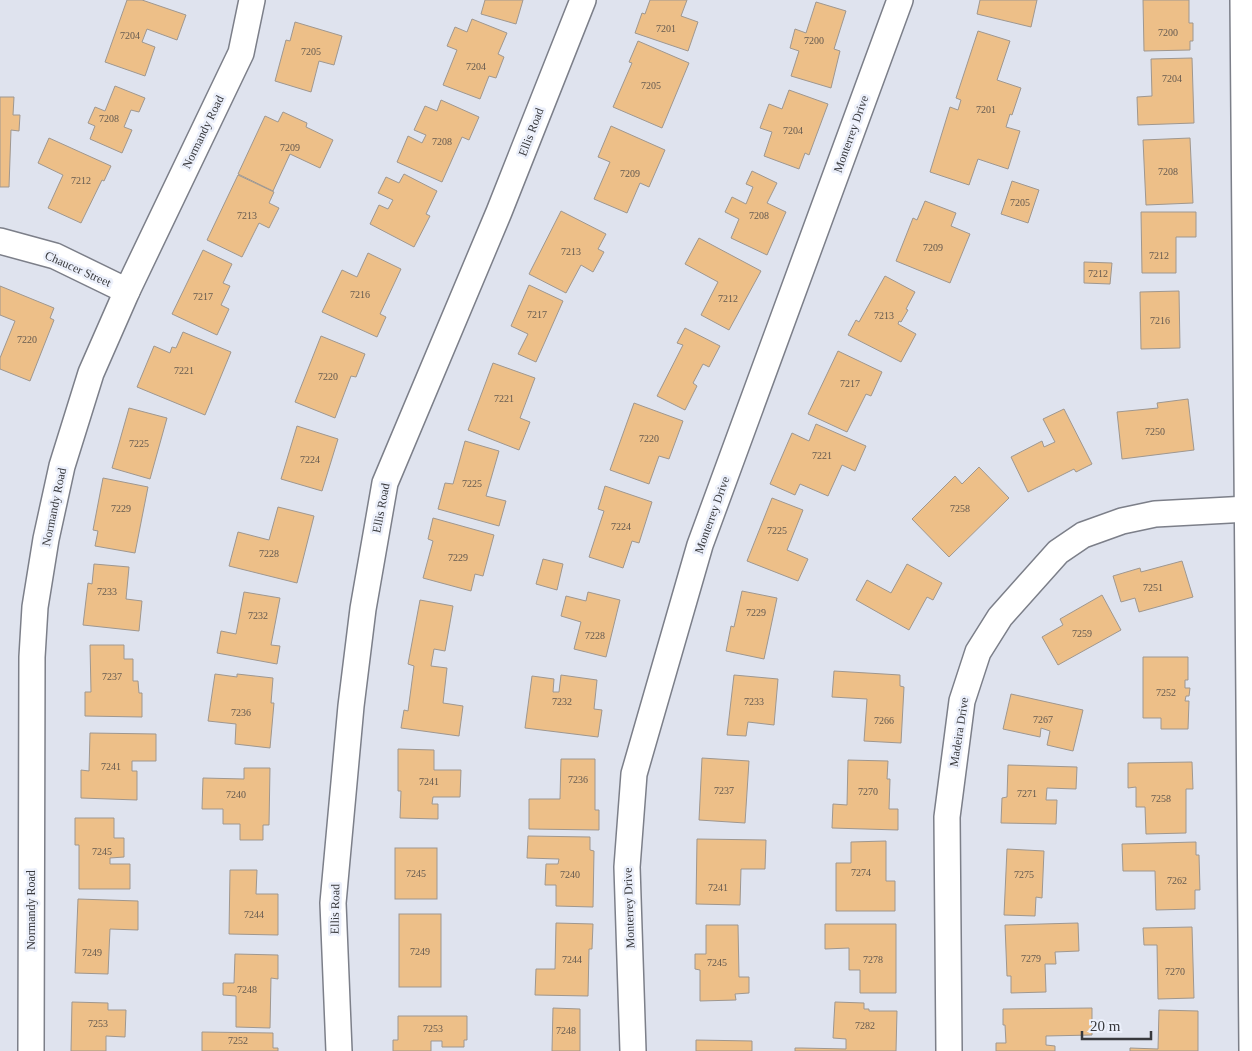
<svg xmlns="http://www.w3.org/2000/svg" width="1252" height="1051" font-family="Georgia,serif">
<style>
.building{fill:#edbf88;stroke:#9f978f}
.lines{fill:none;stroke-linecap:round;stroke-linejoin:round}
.minor-casing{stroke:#7c7f89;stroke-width:28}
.minor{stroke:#fff;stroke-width:25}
.labels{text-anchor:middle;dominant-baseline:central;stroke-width:5;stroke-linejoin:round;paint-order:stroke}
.number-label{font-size:10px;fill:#655a50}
.street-label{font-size:12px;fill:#38393d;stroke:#ecf0fb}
</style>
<rect width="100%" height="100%" fill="#dfe3ee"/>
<!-- building -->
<g class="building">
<polygon points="127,0 142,0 186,15 177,40 147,29 142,42 155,47 145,76 105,62"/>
<polygon points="485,0 523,0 516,24 481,14"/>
<polygon points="650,0 687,0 681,16 698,22 688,51 635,33 642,13 645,14"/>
<polygon points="980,0 1037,0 1031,27 977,14"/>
<polygon points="1143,0 1189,0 1189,23 1193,23 1193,41 1190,41 1190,50 1144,51"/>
<polygon points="816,2 846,11 834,49 840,51 831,88 791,76 799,51 790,48 795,29 806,33"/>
<polygon points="472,19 507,33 498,54 504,57 496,78 489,76 480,99 443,85 457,50 447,46 455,27 467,32"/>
<polygon points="295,22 342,36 334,65 319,61 311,92 275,81 286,40 290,41"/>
<polygon points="978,31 1010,41 997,80 1021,88 1012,115 1010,114 1006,127 1020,131 1008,169 978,159 969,185 930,172 950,107 958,110 961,100 956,98"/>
<polygon points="638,41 689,63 662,128 613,107 632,63 629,62"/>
<polygon points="1192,58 1194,123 1138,125 1137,97 1152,96 1151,59"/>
<polygon points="115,86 145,98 139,112 131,110 124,127 132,130 122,153 90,139 95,126 88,123 95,107 105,111"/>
<polygon points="789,90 828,104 809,155 805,153 799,169 764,156 772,132 760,128 769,104 782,109"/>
<polygon points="0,97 14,97 13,115 20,115 19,131 11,130 9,187 0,187"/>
<polygon points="441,100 479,117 469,140 462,137 442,182 397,162 408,136 422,143 426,135 414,130 425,106 437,111"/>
<polygon points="283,112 307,123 306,127 333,140 320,168 290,154 273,191 238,174 265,116 278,122"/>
<polygon points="611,126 665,150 649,187 640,183 627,213 594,199 610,162 598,157"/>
<polygon points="49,138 111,166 104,181 102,180 81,223 48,208 63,175 38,163"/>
<polygon points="1190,138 1193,203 1146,205 1143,140"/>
<polygon points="752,171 777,183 767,203 786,212 767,255 731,238 739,219 725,212 732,197 746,204 753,187 746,184"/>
<polygon points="404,174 437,191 426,214 430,216 414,247 370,224 379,205 388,209 393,200 378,193 386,177 399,183"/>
<polygon points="238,175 274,192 269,203 279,208 269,228 259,223 242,257 207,240"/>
<polygon points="1012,181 1039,190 1028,223 1001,214"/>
<polygon points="925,201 956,213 951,226 970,234 950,283 896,261 913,218 917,220"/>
<polygon points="561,211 606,234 598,249 604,252 593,272 581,265 566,293 529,274"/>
<polygon points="1141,212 1196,212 1196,237 1176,237 1176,273 1142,273"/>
<polygon points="699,238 761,271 729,330 701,315 718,282 685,264"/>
<polygon points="203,250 232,264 223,283 230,286 221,305 229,309 217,335 172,314"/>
<polygon points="368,253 401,269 380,314 386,317 377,337 322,312 342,270 357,277"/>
<polygon points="1084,262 1112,263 1110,284 1084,283"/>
<polygon points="885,276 915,292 906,309 908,310 901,322 899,321 898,324 916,334 901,362 848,335 856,320 859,322"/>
<polygon points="529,285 563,301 536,362 518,354 528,334 511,326"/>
<polygon points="0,286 54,308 50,318 54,320 30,381 0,369 0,358 15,321 0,315"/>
<polygon points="1179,291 1180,348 1141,349 1140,292"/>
<polygon points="685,328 720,346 709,367 703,364 693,383 697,386 685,410 657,396 683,345 677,343"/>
<polygon points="183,332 231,352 205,415 137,387 154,346 170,353 172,347 176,348"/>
<polygon points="321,336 365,354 356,377 351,376 335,418 295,402"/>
<polygon points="838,351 882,372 871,396 866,394 847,432 808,414"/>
<polygon points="493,363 535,378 520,418 530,422 519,450 468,430"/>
<polygon points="1188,399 1194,450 1122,459 1117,412 1158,408 1157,403"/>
<polygon points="634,403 683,421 669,459 659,456 649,484 610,470"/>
<polygon points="129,408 167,418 150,479 112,468"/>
<polygon points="1064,409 1092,464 1076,472 1074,469 1028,492 1011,457 1042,441 1044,447 1055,442 1043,419"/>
<polygon points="816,424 866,446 855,471 842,465 828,496 800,484 795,495 770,484 792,433 809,441"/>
<polygon points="297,426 338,439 322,491 281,479"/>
<polygon points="465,441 499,451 486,496 506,501 499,526 438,509 445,483 453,484"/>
<polygon points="979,467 1009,498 949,557 912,519 955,476 962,484"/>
<polygon points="103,478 148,487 135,553 95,546 98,531 93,530"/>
<polygon points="605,486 652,502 639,543 632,541 623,568 589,557 604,511 598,509"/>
<polygon points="772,498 803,510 787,550 808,559 798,581 747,561"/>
<polygon points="278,507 314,516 297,583 229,566 238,532 269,540"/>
<polygon points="433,518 494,535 483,576 475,574 471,591 423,578 433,541 428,539"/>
<polygon points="543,559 563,564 557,590 536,584"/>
<polygon points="1182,561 1193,597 1139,612 1135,598 1121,602 1113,576 1140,568 1141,572"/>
<polygon points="94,564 129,567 126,599 142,601 139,631 83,625 88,583 92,584"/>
<polygon points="907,564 942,583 933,600 927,597 909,630 856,600 867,580 891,593"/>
<polygon points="742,591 777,598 764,659 726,651 731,626 734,627"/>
<polygon points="244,592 280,598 271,645 280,646 277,664 217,653 221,631 236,634"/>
<polygon points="588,592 620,600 606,657 574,649 581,622 561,616 566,596 586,601"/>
<polygon points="1102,595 1121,630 1058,665 1042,637 1063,625 1060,619"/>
<polygon points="420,600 453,606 445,651 434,649 431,666 447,668 443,703 463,706 459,736 401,728 404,710 408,711 414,666 408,664"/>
<polygon points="90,645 124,645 124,659 133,659 133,681 138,681 139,693 142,693 142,717 85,716 85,692 91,692"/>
<polygon points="1143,657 1188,657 1188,680 1185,680 1185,688 1190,688 1189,696 1186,696 1185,701 1189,701 1188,729 1161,729 1161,718 1143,718"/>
<polygon points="834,671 900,675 900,686 904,687 901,743 864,741 867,699 832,697"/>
<polygon points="215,674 237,677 237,674 273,678 271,703 274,703 270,748 235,744 236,724 208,721"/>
<polygon points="561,675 597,680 594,709 602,710 598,737 525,728 532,676 554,679 553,692 559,692"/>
<polygon points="734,675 778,679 774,725 748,722 746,736 727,735"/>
<polygon points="1011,694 1083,710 1073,751 1047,745 1050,731 1041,728 1040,737 1003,729"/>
<polygon points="90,733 156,734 156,761 132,761 132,771 137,771 137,800 81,798 81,770 89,771"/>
<polygon points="398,749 434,750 434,770 461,770 460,797 433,797 432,804 438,804 438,819 400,818 401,791 398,791"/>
<polygon points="702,758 749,761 745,823 699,820"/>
<polygon points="561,759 595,759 595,810 599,810 599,830 529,829 529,799 560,799"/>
<polygon points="848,760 888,761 887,779 890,779 889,809 898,809 898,830 832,828 833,804 847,805"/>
<polygon points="1192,762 1193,789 1186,789 1186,833 1146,834 1145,807 1136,807 1136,787 1128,788 1128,763"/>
<polygon points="1008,765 1077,767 1076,789 1047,788 1046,800 1057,800 1056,824 1001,823 1002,798 1007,797"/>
<polygon points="244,768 270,768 269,825 263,825 263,840 240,840 240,824 223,824 223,809 202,809 203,778 244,779"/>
<polygon points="75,818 114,818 114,838 124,838 124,857 110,858 110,864 130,864 130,889 79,889 79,845 75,845"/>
<polygon points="528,836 590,837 590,850 594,851 593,907 556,906 556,885 545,885 546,864 558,864 559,859 527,858"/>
<polygon points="697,839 766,840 765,869 741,869 740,905 696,904"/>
<polygon points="886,841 886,881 895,881 895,911 836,911 836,863 851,863 851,842"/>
<polygon points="1196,842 1196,855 1199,855 1200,890 1195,890 1195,909 1156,910 1155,871 1123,871 1122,844"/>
<rect x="395" y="848" width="42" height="51"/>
<polygon points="1007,849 1044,851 1042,898 1036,897 1035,916 1004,915"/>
<polygon points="230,870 257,870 256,894 278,894 278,935 229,934"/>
<polygon points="78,899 138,901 138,930 110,929 108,974 75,973"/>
<rect x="399" y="914" width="42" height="73"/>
<polygon points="556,923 593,924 592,949 589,949 588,996 535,995 536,969 555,969"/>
<polygon points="1078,923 1079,951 1055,952 1056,964 1045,964 1046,992 1011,993 1011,976 1007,976 1005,925"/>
<polygon points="825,924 896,924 896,993 860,993 860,970 849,970 849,948 825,949"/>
<polygon points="706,925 738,925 739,977 749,977 749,993 735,994 736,1000 700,1001 700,970 695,969 695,954 706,954"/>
<polygon points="1192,927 1194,998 1158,999 1157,945 1144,945 1143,928"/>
<polygon points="235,954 278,955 278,979 271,978 270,1028 236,1027 236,996 223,995 223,983 234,983"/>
<polygon points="72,1002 108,1003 108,1010 126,1010 125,1037 106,1036 106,1051 71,1051"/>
<polygon points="835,1002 864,1003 864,1009 869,1009 869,1011 897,1011 896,1051 795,1051 795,1048 802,1048 846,1049 846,1039 833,1038"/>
<polygon points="553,1008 580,1009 580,1051 552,1051"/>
<polygon points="1092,1008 1092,1035 1046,1036 1046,1045 1055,1046 1055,1051 996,1051 996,1043 1006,1043 1005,1025 1003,1025 1003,1009"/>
<polygon points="1159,1010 1198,1011 1198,1051 1130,1051 1130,1048 1158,1049"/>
<polygon points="398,1016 467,1016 467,1040 464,1040 464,1047 442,1047 442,1041 431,1041 431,1051 393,1051 393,1040 398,1040"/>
<polygon points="202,1032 273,1033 273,1048 278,1048 278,1051 202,1051"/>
<polygon points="696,1040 752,1041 752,1051 696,1051"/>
</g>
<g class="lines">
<!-- minor casing -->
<g class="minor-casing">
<g id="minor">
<polyline points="1243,0 1252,1051"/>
<polyline points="0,241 55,256 127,291"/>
<polyline points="31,1051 32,657 35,607 46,539 62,466 91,373 127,291 241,53 252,0"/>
<polyline points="339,1051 333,903 351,706 363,609 385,483 499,212 583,0"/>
<polyline points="633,1051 627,867 634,774 700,545 900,0"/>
<polyline points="949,1051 947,817 962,701 978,652 1000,617 1058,552 1083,535 1122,521 1155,514 1248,509"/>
</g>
</g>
<!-- minor -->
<use href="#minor" class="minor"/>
</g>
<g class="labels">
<!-- number labels -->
<g class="number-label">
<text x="666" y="28">7201</text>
<text x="1168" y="32">7200</text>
<text x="130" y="35">7204</text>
<text x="814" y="40">7200</text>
<text x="311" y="51">7205</text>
<text x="476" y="66">7204</text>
<text x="1172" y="78">7204</text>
<text x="651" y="85">7205</text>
<text x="986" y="109">7201</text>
<text x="109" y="118">7208</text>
<text x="793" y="130">7204</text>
<text x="442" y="141">7208</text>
<text x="290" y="147">7209</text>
<text x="1168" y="171">7208</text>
<text x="630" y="173">7209</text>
<text x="81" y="180">7212</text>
<text x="1020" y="202">7205</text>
<text x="247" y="215">7213</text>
<text x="759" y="215">7208</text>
<text x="933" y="247">7209</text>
<text x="571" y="251">7213</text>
<text x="1159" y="255">7212</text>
<text x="1098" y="273">7212</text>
<text x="360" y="294">7216</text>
<text x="203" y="296">7217</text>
<text x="728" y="298">7212</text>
<text x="537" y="314">7217</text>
<text x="884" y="315">7213</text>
<text x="1160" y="320">7216</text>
<text x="27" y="339">7220</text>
<text x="184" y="370">7221</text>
<text x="328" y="376">7220</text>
<text x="850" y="383">7217</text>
<text x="504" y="398">7221</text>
<text x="1155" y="431">7250</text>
<text x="649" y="438">7220</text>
<text x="139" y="443">7225</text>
<text x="822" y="455">7221</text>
<text x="310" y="459">7224</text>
<text x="472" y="483">7225</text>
<text x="121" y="508">7229</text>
<text x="960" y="508">7258</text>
<text x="621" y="526">7224</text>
<text x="777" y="530">7225</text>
<text x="269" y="553">7228</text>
<text x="458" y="557">7229</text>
<text x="1153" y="587">7251</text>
<text x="107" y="591">7233</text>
<text x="756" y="612">7229</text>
<text x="258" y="615">7232</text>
<text x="1082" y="633">7259</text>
<text x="595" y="635">7228</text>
<text x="112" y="676">7237</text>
<text x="1166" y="692">7252</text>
<text x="562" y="701">7232</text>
<text x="754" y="701">7233</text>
<text x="241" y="712">7236</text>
<text x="1043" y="719">7267</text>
<text x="884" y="720">7266</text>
<text x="111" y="766">7241</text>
<text x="578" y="779">7236</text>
<text x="429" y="781">7241</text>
<text x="724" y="790">7237</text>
<text x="868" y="791">7270</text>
<text x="1027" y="793">7271</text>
<text x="236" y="794">7240</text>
<text x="1161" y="798">7258</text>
<text x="102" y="851">7245</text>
<text x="861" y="872">7274</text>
<text x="416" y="873">7245</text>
<text x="570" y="874">7240</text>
<text x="1024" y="874">7275</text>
<text x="1177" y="880">7262</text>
<text x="718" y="887">7241</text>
<text x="254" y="914">7244</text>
<text x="420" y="951">7249</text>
<text x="92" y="952">7249</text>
<text x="1031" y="958">7279</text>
<text x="572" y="959">7244</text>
<text x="873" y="959">7278</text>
<text x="717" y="962">7245</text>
<text x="1175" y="971">7270</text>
<text x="247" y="989">7248</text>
<text x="98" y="1023">7253</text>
<text x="865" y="1025">7282</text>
<text x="433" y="1028">7253</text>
<text x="566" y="1030">7248</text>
<text x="238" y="1040">7252</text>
</g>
<!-- street labels -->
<g class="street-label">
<text transform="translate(203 132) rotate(-64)">Normandy Road</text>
<text transform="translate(531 132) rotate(-69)">Ellis Road</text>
<text transform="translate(851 134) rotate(-70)">Monterrey Drive</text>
<text transform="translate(78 269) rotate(24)">Chaucer Street</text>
<text transform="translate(54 507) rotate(-78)">Normandy Road</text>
<text transform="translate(381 508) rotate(-79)">Ellis Road</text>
<text transform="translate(712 515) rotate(-70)">Monterrey Drive</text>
<text transform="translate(959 732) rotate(-81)">Madeira Drive</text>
<text transform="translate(629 908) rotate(-92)">Monterrey Drive</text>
<text transform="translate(335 909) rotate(-89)">Ellis Road</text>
<text transform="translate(31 910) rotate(-90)">Normandy Road</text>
</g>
</g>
<!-- scale -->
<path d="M1082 1031v8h69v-8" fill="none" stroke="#38393d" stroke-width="2.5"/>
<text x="1090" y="1031" font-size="15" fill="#38393d" stroke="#ecf0fb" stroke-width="4" paint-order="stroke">20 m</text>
</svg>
